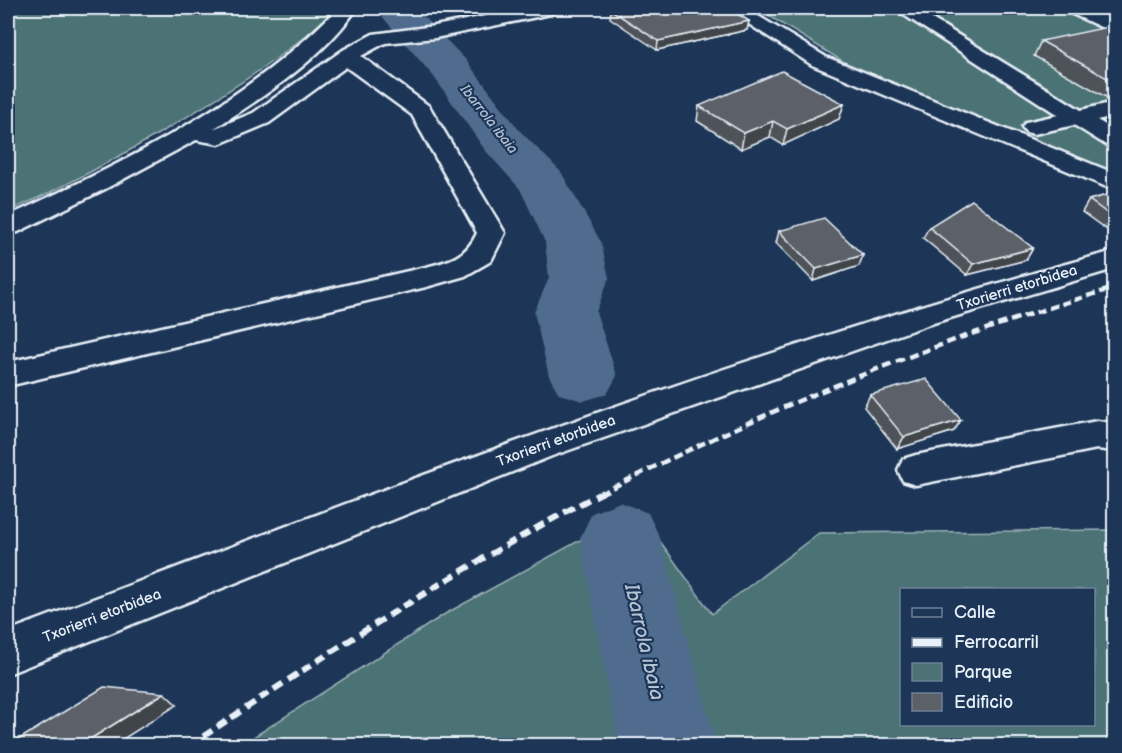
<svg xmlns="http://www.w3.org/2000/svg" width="1122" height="753" font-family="'Balsamiq Sans',sans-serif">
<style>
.green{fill:#4c7275;stroke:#9ab2b6;stroke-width:1.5;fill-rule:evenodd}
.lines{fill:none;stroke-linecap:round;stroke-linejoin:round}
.river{fill:#4f6c8f;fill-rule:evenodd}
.minor-casing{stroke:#e8f1f8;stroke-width:5}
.path{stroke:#e8f1f8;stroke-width:4.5;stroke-dasharray:2 6;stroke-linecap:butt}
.minor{fill:#1d3557;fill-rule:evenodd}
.rail-far2{stroke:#e8f1f8;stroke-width:4;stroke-dasharray:8 4;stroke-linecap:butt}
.rail-far1{stroke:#e8f1f8;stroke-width:4.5;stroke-dasharray:9 4.5;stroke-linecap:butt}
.rail{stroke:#e8f1f8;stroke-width:6;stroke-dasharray:11 6;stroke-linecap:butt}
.wall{fill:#4e5359;stroke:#e8f1f8;stroke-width:1.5}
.shaded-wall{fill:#404448;stroke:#e8f1f8;stroke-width:1.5}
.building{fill:#5b6167;stroke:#e8f1f8;stroke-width:1.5}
.labels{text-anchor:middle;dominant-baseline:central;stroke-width:4.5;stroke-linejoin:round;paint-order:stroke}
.far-water-label{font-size:14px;font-style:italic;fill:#b2c2d3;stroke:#1d3557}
.street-label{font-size:15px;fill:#e8f1f8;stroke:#1d3557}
.near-water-label{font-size:20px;font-style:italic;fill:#b2c2d3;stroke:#1d3557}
</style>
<rect width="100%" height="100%" fill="#1d3557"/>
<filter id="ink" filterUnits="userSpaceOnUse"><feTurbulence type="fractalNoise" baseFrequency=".0167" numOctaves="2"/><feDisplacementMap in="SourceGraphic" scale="12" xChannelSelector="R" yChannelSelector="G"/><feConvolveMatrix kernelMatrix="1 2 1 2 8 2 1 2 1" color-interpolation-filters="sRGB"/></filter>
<g filter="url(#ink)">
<!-- green -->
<g class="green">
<path d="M 8,8 L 337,8 C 287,56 229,91 170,127 C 117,158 64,188 8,211 Z"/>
<polygon points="756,8 1114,8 1114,178 844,62"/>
<path d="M 637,509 L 712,614 L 819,533 L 1114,530 L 1114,745 L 241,745 L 445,614 ZM 902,590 L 1094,590 L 1094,724 L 902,724 Z"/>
</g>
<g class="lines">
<!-- river -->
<g class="river">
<polygon points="375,8 415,8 465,59 519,130 561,172 601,242 609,278 596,312 617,376 607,394 583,401 559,394 549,376 534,312 549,278 545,242 520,189 485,150 434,77"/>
<polygon points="620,502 648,513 660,538 716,746 619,746 580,538 592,513"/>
</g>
<!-- minor casing -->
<g class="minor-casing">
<g id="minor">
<path d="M 338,8 L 357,8 C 322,59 265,96 213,129 L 253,113 L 343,50 L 373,34 L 435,26 L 526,8 L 560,8 L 551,14 L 435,38 L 385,43 L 361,56 L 429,106 L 505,233 L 491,261 L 465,276 L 426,287 L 8,386 L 8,362 L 426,267 C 450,261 466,257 477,233 L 412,115 L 346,67 L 269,123 L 219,144 L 196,140 L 105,189 L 18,232 L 8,234 L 8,216 C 127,162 246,103 338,8 Z"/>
<polygon points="724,8 745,8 826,57 1114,173 1114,190 812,65"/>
<polygon points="893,8 914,8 1081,110 1114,102 1114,116 1097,120 1114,130 1114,147 1106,145 1074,125 1034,134 1026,132 1022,127 1026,122 1058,115"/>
<polygon points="1066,8 1089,8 1114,20 1114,33 1068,12"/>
<path d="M 1114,251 L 1114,269 L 930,324 L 552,456 L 8,674 L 8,631 C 373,494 737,351 1114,251 Z"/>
<polygon points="1097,421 1114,423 1114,451 1097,449 916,485 903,481 898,470 903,459 916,455"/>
</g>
</g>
<!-- path -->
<polyline class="path" points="1109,746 1114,742"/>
<!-- minor -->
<use href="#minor" class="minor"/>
<!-- rail-far2 -->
<polyline class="rail-far2" points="1110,289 1114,288"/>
<!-- rail-far1 -->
<path class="rail-far1" d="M 600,494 C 765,409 935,341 1114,288"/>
<!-- rail -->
<path class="rail" d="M 189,746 C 323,656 459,567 603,492"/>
</g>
<!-- wall -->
<g class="wall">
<polygon points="611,10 749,21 747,30 657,50 610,18"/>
<polygon points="1114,30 1114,100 1111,100 1034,56 1041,41"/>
<polygon points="844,104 839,119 783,145 770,137 741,149 697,121 699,106"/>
<polygon points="1114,193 1114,235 1082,212 1089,200"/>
<polygon points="929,227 1033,248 1026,260 967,275 923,238"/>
<polygon points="779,231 863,255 859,266 813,281 776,243"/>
<polygon points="870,395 961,420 954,431 897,449 864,407"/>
</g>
<!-- shaded-wall -->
<g class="shaded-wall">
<polygon points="749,21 747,30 657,50 658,41"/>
<polygon points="844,104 839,119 783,145 787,129"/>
<polygon points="773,121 770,137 741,149 744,133"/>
<polygon points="1033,248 1026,260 967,275 973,264"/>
<polygon points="863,255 859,266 813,281 816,269"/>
<polygon points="961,420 954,431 897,449 904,437"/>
<polygon points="164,693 177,705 112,746 79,746"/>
</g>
<!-- building -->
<g class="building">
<polygon points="619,8 728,8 749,21 658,41 611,10"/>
<polygon points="1108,27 1114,30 1114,82 1041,41"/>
<polygon points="782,71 844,104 787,129 773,121 744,133 699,106"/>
<polygon points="1114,193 1114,218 1089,200"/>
<polygon points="972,200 1033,248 973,264 929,227"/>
<polygon points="824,218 863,255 816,269 779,231"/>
<polygon points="926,379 961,420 904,437 870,395"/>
<polygon points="104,687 164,693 79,746 8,746"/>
</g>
</g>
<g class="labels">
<!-- far-water labels -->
<g class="far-water-label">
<text transform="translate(489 119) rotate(52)">Ibarrola ibaia</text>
</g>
<!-- street labels -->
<g class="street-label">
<text transform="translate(1017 288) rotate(-17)">Txorierri etorbidea</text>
<text transform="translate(556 441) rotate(-20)">Txorierri etorbidea</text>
<text transform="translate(102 616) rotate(-21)">Txorierri etorbidea</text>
</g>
<!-- near-water labels -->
<g class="near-water-label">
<text transform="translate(644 642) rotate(77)">Ibarrola ibaia</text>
</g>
</g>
<!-- margin -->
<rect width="1122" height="753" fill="none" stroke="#1d3557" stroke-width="30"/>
<rect x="15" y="15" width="1092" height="723" fill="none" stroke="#e8f1f8" stroke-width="2" filter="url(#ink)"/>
<!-- legend -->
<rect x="900" y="588" width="195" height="138" fill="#1d3557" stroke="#6e8097" stroke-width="1.5"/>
<rect x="912" y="608" width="30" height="9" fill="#1d3557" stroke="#6e8097" stroke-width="1.5"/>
<text x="954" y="618" font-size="18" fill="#e8f1f8">Calle</text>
<rect x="912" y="638" width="30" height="9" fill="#e8f1f8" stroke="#6e8097" stroke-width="1.5"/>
<text x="954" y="648" font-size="18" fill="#e8f1f8">Ferrocarril</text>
<rect x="912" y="663" width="30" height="18" fill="#4c7275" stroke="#6e8097" stroke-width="1.5"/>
<text x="954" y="678" font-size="18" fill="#e8f1f8">Parque</text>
<rect x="912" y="693" width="30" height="18" fill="#5b6167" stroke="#6e8097" stroke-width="1.5"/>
<text x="954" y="708" font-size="18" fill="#e8f1f8">Edificio</text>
</svg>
